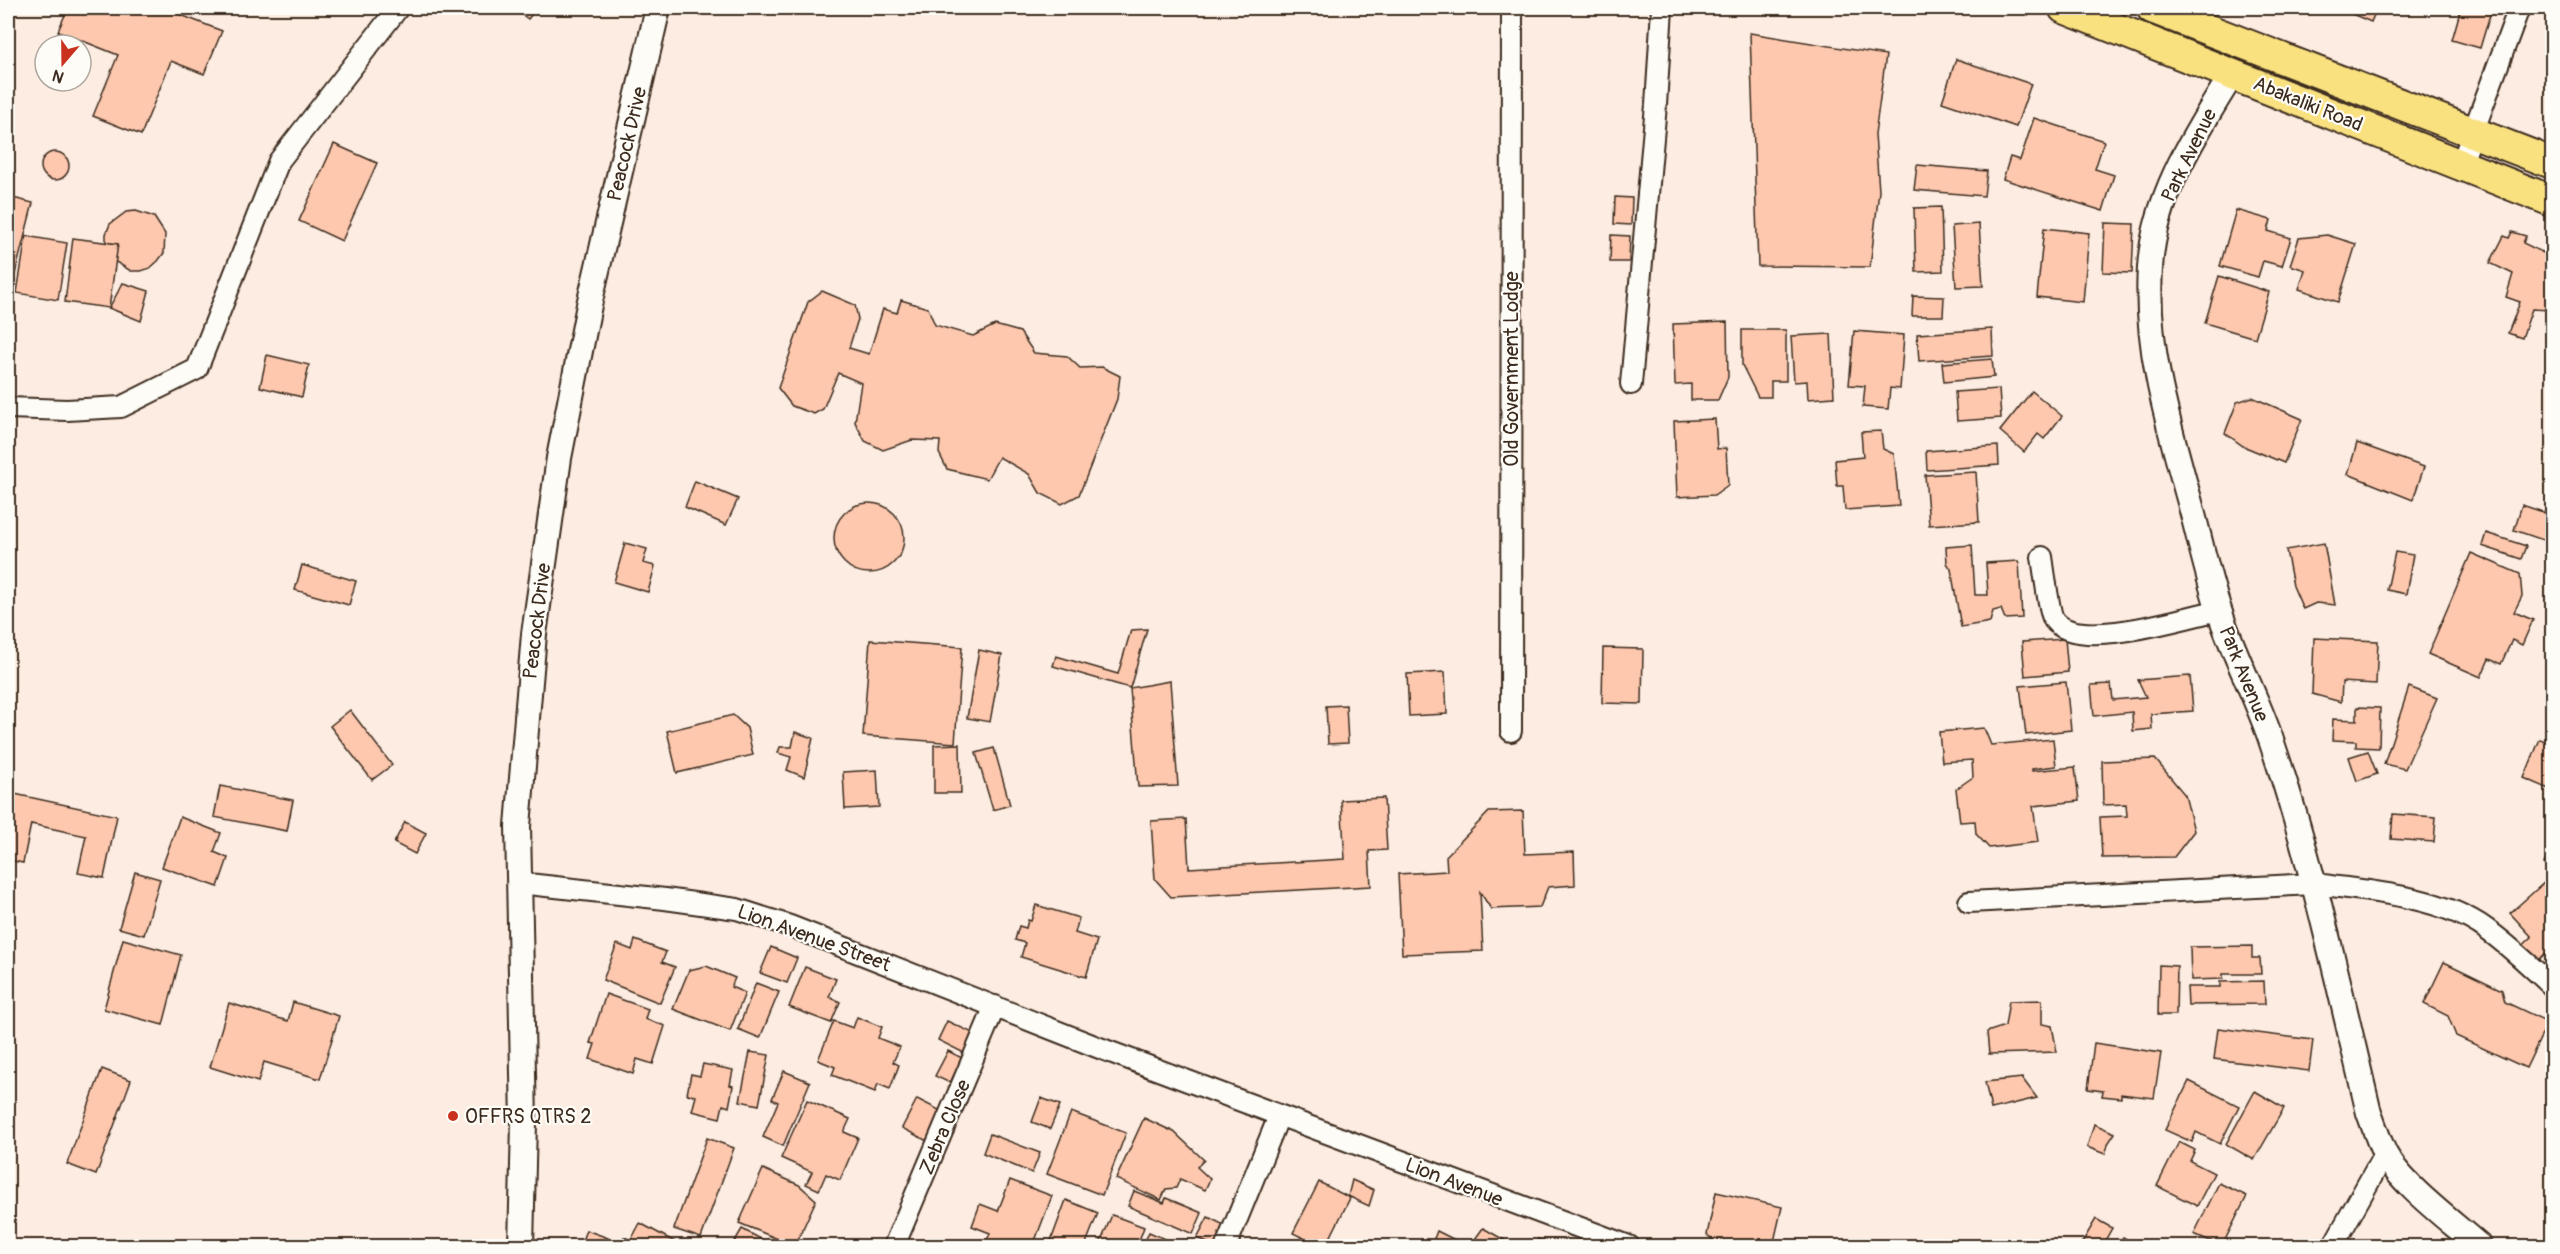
<svg xmlns="http://www.w3.org/2000/svg" width="2560" height="1254" font-family="Pangolin,sans-serif">
<style>
.building{fill:#fdc8ae;stroke:#3b2a1e;stroke-width:1.5}
.lines{fill:none;stroke-linecap:round;stroke-linejoin:round}
.minor-casing{stroke:#3b2a1e;stroke-width:24}
.tertiary-casing{stroke:#3b2a1e;stroke-width:28}
.primary-casing{stroke:#3b2a1e;stroke-width:34}
.minor{stroke:#fdfcf7;stroke-width:20}
.tertiary{stroke:#fdfcf7;stroke-width:24}
.primary{stroke:#fae180;stroke-width:30}
.poi-dot{fill:#c8321e;stroke:#fdfcf7;stroke-width:2}
.labels{text-anchor:middle;dominant-baseline:central;stroke-width:4.5;stroke-linejoin:round;paint-order:stroke}
.street-label{font-size:20px;fill:#3b2a1e;stroke:#fdfcf7}
.poi-label{font-size:20px;fill:#3b2a1e;stroke:#fdfcf7;text-anchor:start}
</style>
<rect width="100%" height="100%" fill="#fdece1"/>
<filter id="ink" filterUnits="userSpaceOnUse"><feTurbulence type="fractalNoise" baseFrequency=".0167" numOctaves="2"/><feDisplacementMap in="SourceGraphic" scale="12" xChannelSelector="R" yChannelSelector="G"/><feConvolveMatrix kernelMatrix="1 2 1 2 8 2 1 2 1" color-interpolation-filters="sRGB"/></filter>
<g filter="url(#ink)">
<!-- building -->
<g class="building">
<polygon points="68,8 163,8 222,31 204,74 171,61 141,135 93,116 118,55 58,31"/>
<polygon points="513,8 537,8 528,19"/>
<polygon points="2340,8 2377,8 2371,22 2340,9"/>
<polygon points="2461,8 2492,8 2480,48 2452,40"/>
<polygon points="1750,33 1886,55 1875,134 1879,191 1870,267 1758,266"/>
<polygon points="1956,59 2031,84 2016,127 1942,102"/>
<polygon points="2034,118 2104,141 2095,169 2114,175 2103,211 2003,179 2010,157 2020,160"/>
<polygon points="334,144 377,163 342,241 299,221"/>
<circle cx="55" cy="166" r="14"/>
<polygon points="1917,165 1987,171 1984,196 1914,190"/>
<polygon points="9,197 33,203 15,274 8,272"/>
<polygon points="1615,197 1632,198 1631,225 1614,224"/>
<polygon points="1941,207 1943,271 1916,272 1914,208"/>
<polygon points="2236,210 2271,220 2268,231 2291,238 2282,266 2263,261 2258,277 2220,266"/>
<polygon points="136,211 154,217 165,234 164,253 158,261 150,268 141,271 131,271 114,261 118,244 106,243 106,234 110,224 126,212"/>
<polygon points="2105,223 2134,224 2132,273 2103,272"/>
<polygon points="1979,224 1983,286 1956,287 1952,226"/>
<polygon points="2044,228 2089,233 2083,302 2037,297"/>
<polygon points="2512,232 2526,236 2523,243 2552,257 2552,302 2549,310 2532,309 2522,338 2508,333 2520,302 2506,297 2513,274 2490,263 2504,236 2509,238"/>
<polygon points="1611,235 1630,236 1629,262 1610,262"/>
<polygon points="2327,235 2356,244 2338,302 2299,289 2305,270 2290,265 2299,238"/>
<polygon points="26,236 67,243 58,300 17,293"/>
<polygon points="73,238 118,244 109,308 65,302"/>
<polygon points="2219,276 2269,292 2255,338 2205,323"/>
<polygon points="123,283 149,291 141,321 109,308"/>
<polygon points="822,291 855,305 858,319 849,348 869,354 883,309 897,313 901,300 928,308 935,325 973,336 995,325 1020,332 1034,353 1067,356 1080,368 1102,367 1120,376 1117,399 1079,495 1062,504 1040,493 1029,474 999,457 987,479 947,469 939,453 940,441 912,440 883,450 865,441 855,422 861,383 838,373 823,409 814,414 792,406 778,388 808,302"/>
<polygon points="1913,296 1944,297 1943,316 1912,316"/>
<polygon points="1727,322 1728,377 1718,400 1691,400 1691,384 1675,385 1673,324"/>
<polygon points="1992,329 1993,356 1919,361 1917,334"/>
<polygon points="1742,330 1786,330 1786,381 1771,381 1771,397 1758,397 1742,365"/>
<polygon points="1854,331 1904,335 1900,389 1890,388 1888,409 1863,407 1865,386 1849,385"/>
<polygon points="1831,334 1834,397 1808,399 1807,381 1794,382 1791,336"/>
<polygon points="267,355 309,365 302,397 260,387"/>
<polygon points="1992,359 1994,377 1944,382 1942,363"/>
<polygon points="1999,389 2001,418 1957,421 1955,392"/>
<polygon points="2032,391 2062,416 2044,439 2038,434 2024,452 2000,431"/>
<polygon points="2252,397 2302,419 2284,463 2243,446 2225,433 2237,402"/>
<polygon points="1715,419 1717,449 1726,448 1728,485 1714,495 1677,497 1674,421"/>
<polygon points="1881,431 1883,449 1894,454 1899,506 1845,510 1843,486 1837,486 1835,460 1863,457 1861,432"/>
<polygon points="2357,443 2424,467 2413,500 2348,474"/>
<polygon points="1998,446 1999,465 1927,470 1926,451"/>
<polygon points="1976,472 1979,522 1929,525 1925,475"/>
<polygon points="695,481 738,499 726,525 685,507"/>
<circle cx="869" cy="538" r="35"/>
<polygon points="2522,505 2552,515 2552,543 2514,530"/>
<polygon points="2486,533 2526,546 2521,559 2482,546"/>
<polygon points="625,543 647,549 643,563 655,566 648,592 614,582"/>
<polygon points="2324,543 2335,605 2316,603 2303,609 2293,586 2286,550"/>
<polygon points="1972,545 1975,595 1988,595 1986,563 2019,561 2022,618 2005,619 2001,609 1993,611 1990,622 1961,627 1951,569 1947,563 1946,547"/>
<polygon points="2395,552 2413,555 2406,594 2387,590"/>
<polygon points="2471,553 2520,574 2522,596 2514,612 2533,620 2522,645 2512,640 2501,664 2489,659 2481,677 2428,654"/>
<polygon points="302,565 356,581 349,605 295,590"/>
<polygon points="1147,629 1130,688 1053,666 1056,656 1118,674 1131,630"/>
<polygon points="2314,638 2378,641 2376,684 2342,682 2341,702 2312,694"/>
<polygon points="2065,639 2068,672 2025,676 2022,642"/>
<polygon points="870,640 962,647 955,743 863,736"/>
<polygon points="1603,648 1643,649 1642,704 1602,703"/>
<polygon points="979,650 1002,655 990,722 967,718"/>
<polygon points="1445,672 1447,714 1409,716 1407,674"/>
<polygon points="2190,676 2193,711 2151,714 2152,729 2133,731 2132,712 2094,716 2091,685 2111,684 2113,700 2146,697 2138,680"/>
<polygon points="1170,681 1178,786 1138,787 1130,688"/>
<polygon points="2066,682 2071,730 2026,735 2020,686"/>
<polygon points="2409,687 2437,698 2405,769 2384,764"/>
<polygon points="1346,705 1348,743 1328,744 1326,706"/>
<polygon points="2357,707 2380,708 2379,748 2356,747 2356,741 2332,740 2333,719 2357,720"/>
<polygon points="350,710 392,765 372,780 330,726"/>
<polygon points="733,715 747,728 753,755 677,773 667,731"/>
<polygon points="1984,728 1991,745 2053,739 2056,766 2032,769 2032,771 2075,767 2079,801 2033,806 2038,842 1989,848 1976,834 1975,821 1960,822 1956,789 1973,777 1972,760 1942,762 1939,732"/>
<polygon points="795,732 813,738 804,777 787,770 791,757 778,753 780,747 792,747"/>
<polygon points="2540,739 2552,744 2552,790 2524,778"/>
<polygon points="960,744 961,793 934,793 934,745"/>
<polygon points="994,748 1010,805 993,810 976,753"/>
<polygon points="2368,751 2377,774 2357,781 2349,757"/>
<polygon points="2155,759 2185,795 2194,831 2174,857 2102,858 2100,817 2127,816 2126,804 2103,805 2102,761"/>
<polygon points="877,770 879,807 845,809 843,772"/>
<polygon points="220,786 293,800 287,831 214,817"/>
<polygon points="10,793 117,816 104,878 78,873 86,836 31,824 23,863 8,860 8,804"/>
<polygon points="1384,798 1387,850 1369,851 1371,886 1171,897 1155,879 1151,821 1186,819 1189,868 1345,859 1341,800"/>
<polygon points="1523,811 1525,854 1574,852 1575,885 1548,887 1540,907 1491,909 1480,892 1483,951 1402,954 1398,874 1447,871 1446,856 1489,812"/>
<polygon points="2393,814 2436,817 2434,842 2391,839"/>
<polygon points="180,817 221,833 214,852 228,858 218,887 162,867"/>
<polygon points="405,822 426,833 415,854 394,843"/>
<polygon points="2552,844 2552,868 2544,864"/>
<polygon points="135,872 160,879 144,935 119,928"/>
<polygon points="2546,881 2552,888 2552,959 2546,953 2533,965 2519,949 2532,937 2510,913"/>
<polygon points="1036,905 1079,918 1075,933 1097,940 1086,977 1021,957 1025,943 1015,940 1019,926 1026,928 1028,920 1031,921"/>
<polygon points="123,939 181,955 163,1025 104,1009"/>
<polygon points="635,940 666,952 662,962 675,967 660,1003 603,980 617,944 632,950"/>
<polygon points="2252,946 2252,958 2260,958 2261,974 2223,974 2223,979 2191,980 2190,947"/>
<polygon points="771,947 797,958 787,983 760,973"/>
<polygon points="2444,962 2502,990 2505,1002 2548,1022 2526,1068 2456,1036 2448,1016 2424,1004"/>
<polygon points="2159,965 2177,966 2176,1015 2158,1015"/>
<polygon points="706,966 735,978 731,987 745,993 730,1031 673,1009 689,970"/>
<polygon points="805,967 836,979 829,997 840,1002 831,1023 789,1007"/>
<polygon points="2264,981 2265,1004 2188,1005 2187,987 2220,987 2220,982"/>
<polygon points="756,983 779,992 760,1038 738,1029"/>
<polygon points="606,994 648,1009 645,1019 665,1026 653,1064 637,1059 633,1074 590,1059 595,1044 590,1043"/>
<polygon points="2042,1000 2042,1024 2052,1026 2057,1052 1989,1054 1987,1032 2005,1026 2009,1001"/>
<polygon points="293,1002 339,1016 320,1079 264,1062 258,1082 210,1067 229,1003 288,1021"/>
<polygon points="857,1017 882,1027 878,1038 900,1047 893,1062 899,1065 890,1089 878,1084 875,1092 832,1075 835,1067 818,1060 834,1021 853,1028"/>
<polygon points="947,1021 975,1034 966,1054 938,1040"/>
<polygon points="2218,1028 2313,1040 2309,1071 2214,1059"/>
<polygon points="2094,1043 2161,1053 2154,1098 2121,1094 2121,1098 2102,1096 2103,1091 2088,1089"/>
<polygon points="948,1051 962,1058 950,1083 935,1076"/>
<polygon points="750,1052 769,1055 759,1105 740,1101"/>
<polygon points="703,1064 733,1070 730,1085 733,1086 729,1107 723,1105 720,1118 692,1111 696,1096 687,1094 691,1074 700,1076"/>
<polygon points="102,1069 131,1080 96,1175 67,1164"/>
<polygon points="784,1071 810,1082 783,1146 763,1137 778,1102 772,1099"/>
<polygon points="2022,1078 2037,1098 1991,1109 1985,1082"/>
<polygon points="2189,1081 2239,1106 2220,1144 2196,1132 2192,1142 2165,1130"/>
<polygon points="2255,1091 2284,1108 2254,1160 2226,1144"/>
<polygon points="1041,1098 1060,1105 1050,1129 1032,1122"/>
<polygon points="917,1099 945,1113 929,1142 902,1128"/>
<polygon points="807,1100 850,1119 844,1132 858,1138 840,1180 826,1174 819,1190 806,1184 812,1172 781,1158"/>
<polygon points="1071,1112 1126,1133 1102,1195 1047,1174"/>
<polygon points="1144,1118 1174,1132 1204,1160 1197,1167 1210,1179 1205,1190 1180,1179 1176,1188 1166,1189 1161,1200 1116,1179"/>
<polygon points="2094,1124 2115,1133 2109,1142 2105,1154 2087,1147"/>
<polygon points="990,1134 1040,1153 1032,1173 983,1153"/>
<polygon points="707,1138 734,1148 701,1238 674,1229"/>
<polygon points="2179,1142 2195,1150 2190,1161 2214,1173 2197,1206 2157,1186"/>
<polygon points="763,1169 799,1185 816,1200 795,1246 739,1223"/>
<polygon points="1010,1180 1052,1196 1033,1246 985,1246 990,1233 972,1226 980,1204 998,1211"/>
<polygon points="1352,1180 1374,1190 1369,1206 1348,1196"/>
<polygon points="1319,1182 1350,1198 1326,1246 1320,1246 1293,1233"/>
<polygon points="2219,1183 2247,1196 2222,1246 2194,1234"/>
<polygon points="1134,1191 1164,1203 1166,1198 1202,1213 1193,1234 1128,1206"/>
<polygon points="1716,1192 1782,1207 1773,1246 1719,1246 1707,1235"/>
<polygon points="1066,1200 1098,1213 1085,1246 1049,1246"/>
<polygon points="1112,1215 1144,1227 1137,1246 1099,1246"/>
<polygon points="1208,1217 1230,1228 1221,1246 1214,1246 1197,1238"/>
<polygon points="2096,1219 2112,1228 2102,1246 2080,1246"/>
<polygon points="640,1223 682,1246 619,1246 624,1237 631,1240"/>
<polygon points="1483,1228 1515,1246 1470,1246"/>
<polygon points="742,1229 774,1246 732,1246"/>
<polygon points="586,1230 608,1238 605,1246 580,1246"/>
<polygon points="1437,1231 1467,1246 1431,1246"/>
<polygon points="1149,1232 1181,1246 1143,1246"/>
<polygon points="2123,1237 2138,1246 2117,1246"/>
<polygon points="1538,1239 1555,1245 1554,1246 1535,1246"/>
</g>
<g class="lines">
<!-- minor casing -->
<g class="minor-casing">
<g id="minor">
<polyline points="2461,165 2519,8"/>
<polyline points="1631,384 1656,105 1662,8"/>
<polyline points="8,408 67,410 121,407 197,369 279,161 398,8"/>
<path d="M 2042,557 C 2044,569 2049,613 2054,620 C 2077,652 2186,617 2219,610"/>
<polyline points="1511,731 1512,8"/>
<polyline points="519,883 665,899 737,909 790,926 1097,1047 1629,1246"/>
<path d="M 1969,902 L 2314,884 C 2369,891 2441,896 2486,929 C 2510,946 2531,967 2552,986"/>
<polyline points="894,1246 995,1006"/>
<polyline points="1226,1246 1279,1116"/>
<polyline points="2333,1246 2385,1153"/>
</g>
</g>
<!-- tertiary casing -->
<g class="tertiary-casing">
<g id="tertiary">
<path d="M 2233,73 C 2196,133 2154,196 2150,268 C 2145,347 2168,423 2189,499 C 2199,536 2207,574 2219,610 C 2233,653 2255,694 2270,737 C 2312,860 2339,987 2369,1113 C 2374,1126 2378,1139 2384,1152 C 2400,1184 2451,1221 2479,1246"/>
<polyline points="521,1246 524,1123 518,826 534,634 559,458 589,305 658,8"/>
</g>
</g>
<!-- primary casing -->
<g class="primary-casing">
<g id="primary">
<polyline points="2064,8 2552,201"/>
<polyline points="2152,8 2552,163"/>
</g>
</g>
<!-- minor -->
<use href="#minor" class="minor"/>
<!-- tertiary -->
<use href="#tertiary" class="tertiary"/>
<!-- primary -->
<use href="#primary" class="primary"/>
</g>
</g>
<!-- markers -->
<circle class="poi-dot" cx="453" cy="1116" r="6"/>
<g class="labels">
<!-- street labels -->
<g class="street-label">
<text transform="translate(2308 104) rotate(22)">Abakaliki Road</text>
<text transform="translate(627 144) rotate(-77)">Peacock Drive</text>
<text transform="translate(2189 155) rotate(-64)">Park Avenue</text>
<text transform="translate(1511 369) rotate(-90)">Old Government Lodge</text>
<text transform="translate(537 621) rotate(-83)">Peacock Drive</text>
<text transform="translate(2244 674) rotate(68)">Park Avenue</text>
<text transform="translate(814 938) rotate(20)">Lion Avenue Street</text>
<text transform="translate(945 1127) rotate(-67)">Zebra Close</text>
<text transform="translate(1454 1182) rotate(21)">Lion Avenue</text>
</g>
<!-- poi labels -->
<g class="poi-label">
<text x="465" y="1116">OFFRS QTRS 2</text>
</g>
</g>
<!-- margin -->
<rect width="2560" height="1254" fill="none" stroke="#fdfcf7" stroke-width="30"/>
<rect x="15" y="15" width="2530" height="1224" fill="none" stroke="#3b2a1e" stroke-width="2" filter="url(#ink)"/>
<!-- north arrow -->
<g transform="translate(63 63) rotate(200)"><circle r="28" fill="#fdfcf7" stroke="#afa8a0" stroke-width="1.5"/>
<path d="M0-4.5L10 22L0 15L-10 22Z" fill="#c8321e"/>
<text y="-9" font-size="16" font-weight="bold" text-anchor="middle" fill="#3b2a1e">N</text>
</g>
</svg>
